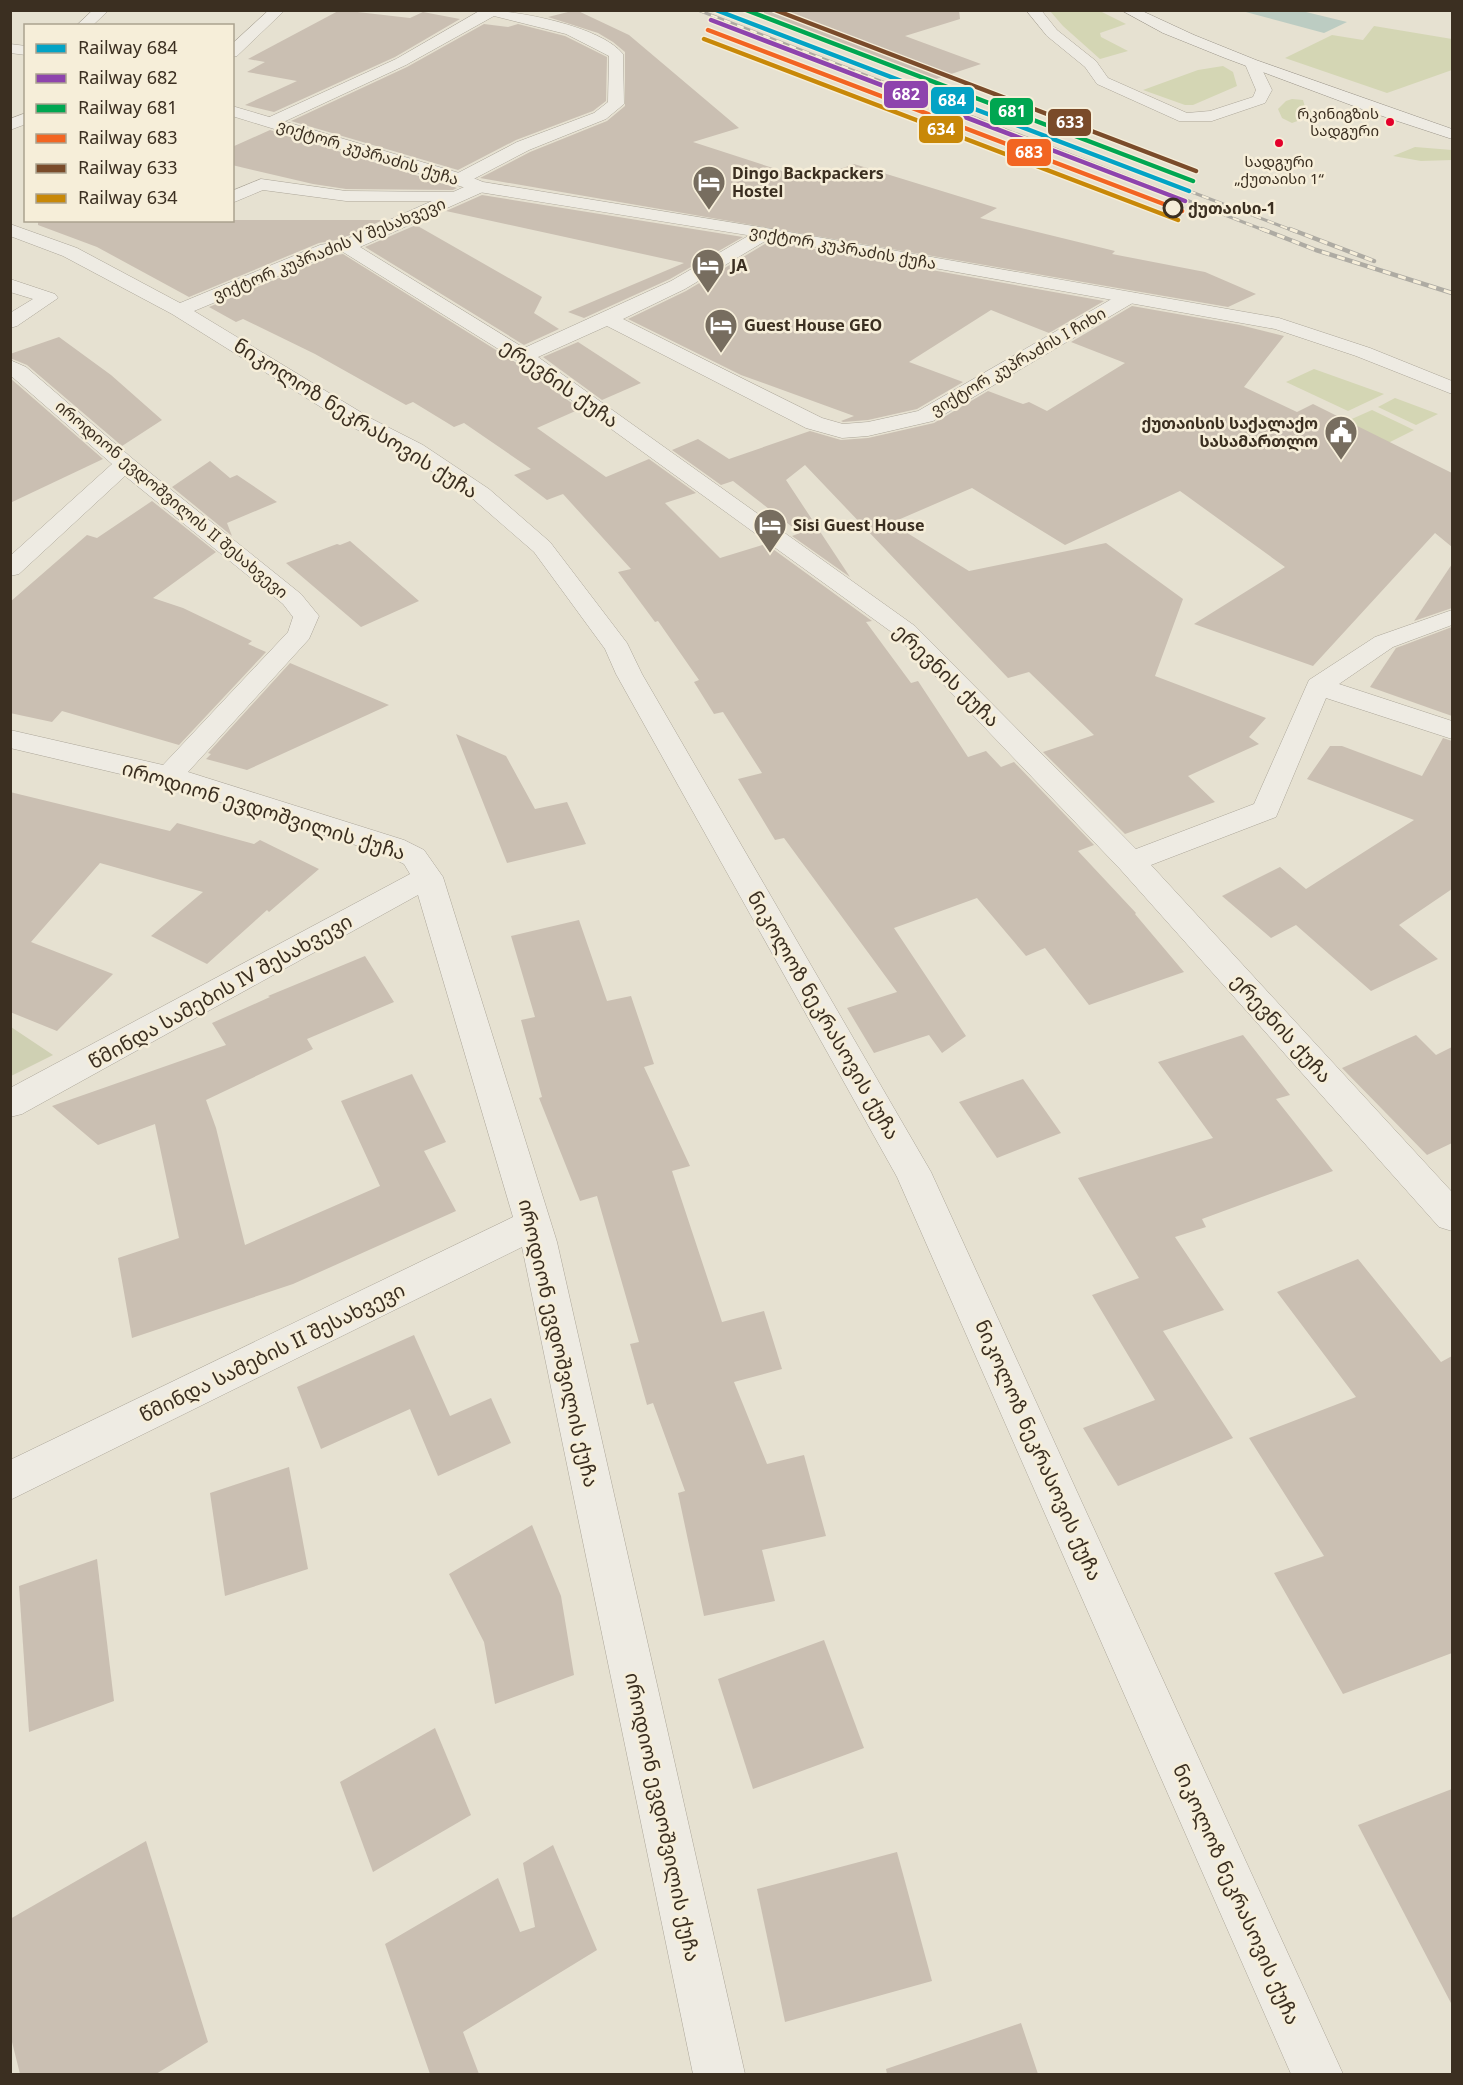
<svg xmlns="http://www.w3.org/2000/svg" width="1463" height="2085" font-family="Georgia,'Noto Sans Georgian',serif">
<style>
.green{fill:#d4d6b4}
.cemetery{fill:#cfd0b3}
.water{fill:#bcccc2}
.building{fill:#cabfb2}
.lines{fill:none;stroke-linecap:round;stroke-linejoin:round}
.minor-casing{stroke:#aca699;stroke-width:1}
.tertiary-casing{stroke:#aca699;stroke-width:1}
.secondary-casing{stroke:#9b958a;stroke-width:1}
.minor{fill:#eeebe3;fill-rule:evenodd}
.tertiary{fill:#eeebe3;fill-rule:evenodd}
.secondary{fill:#eeebe3;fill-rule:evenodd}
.rail-far1-casing{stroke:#aeaba3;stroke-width:3}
.rail-casing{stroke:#aeaba3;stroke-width:4.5}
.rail-far1{stroke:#f6eed9;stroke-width:2;stroke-dasharray:7;stroke-linecap:butt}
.rail{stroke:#f6eed9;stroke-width:3;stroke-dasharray:8;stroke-linecap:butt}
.rail-1-casing{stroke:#f6eed9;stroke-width:7}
.rail-2-casing{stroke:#f6eed9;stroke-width:7}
.rail-3-casing{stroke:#f6eed9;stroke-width:7}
.rail-4-casing{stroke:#f6eed9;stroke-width:7}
.rail-5-casing{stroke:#f6eed9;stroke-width:7}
.rail-6-casing{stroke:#f6eed9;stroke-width:7}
.rail-1{stroke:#03a3c5;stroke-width:4.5}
.rail-2{stroke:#8e44ad;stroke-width:4.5}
.rail-3{stroke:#00a651;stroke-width:4.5}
.rail-4{stroke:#f26522;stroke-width:4.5}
.rail-5{stroke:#7a4b2a;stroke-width:4.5}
.rail-6{stroke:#c88808;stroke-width:4.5}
.bus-dot{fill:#e4002b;stroke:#f6eed9;stroke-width:2}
.stop-dot{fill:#f6eed9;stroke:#3b2f21;stroke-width:3}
.labels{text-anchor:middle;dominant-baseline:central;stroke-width:5;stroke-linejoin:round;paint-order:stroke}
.far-bus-label{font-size:15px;fill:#3b2f21;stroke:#f6eed9;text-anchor:end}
.far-street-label{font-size:16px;fill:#3b2f21;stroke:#f6eed9}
.far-poi-label{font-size:16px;font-weight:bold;fill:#3b2f21;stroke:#f6eed9;text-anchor:start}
.far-stop-label{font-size:16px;font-weight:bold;fill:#3b2f21;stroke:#f6eed9;text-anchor:start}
.street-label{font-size:20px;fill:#3b2f21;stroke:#f6eed9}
.line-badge{stroke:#f6eed9;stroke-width:2}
.badge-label{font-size:16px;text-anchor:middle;font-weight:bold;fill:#fff}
</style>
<rect width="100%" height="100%" fill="#e6e1d1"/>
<!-- green -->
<g class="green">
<polygon points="1050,11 1100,11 1126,24 1100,33 1101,37 1128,51 1100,59 1063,26"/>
<polygon points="1374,26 1452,39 1452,70 1387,93 1285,58 1332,35 1363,40"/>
<polygon points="1223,66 1233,72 1237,86 1193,105 1185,105 1143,90 1198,70"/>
<polygon points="1292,99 1303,100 1305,107 1316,114 1292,123 1282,118 1278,109 1286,101"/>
<polygon points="1415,147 1452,150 1452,160 1421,161 1393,156"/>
<polygon points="1314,369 1384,394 1348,411 1286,382"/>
<polygon points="1395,398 1438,414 1416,425 1378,407"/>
<polygon points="1372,410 1414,430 1388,443 1345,422"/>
</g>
<!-- cemetery -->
<polygon class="cemetery" points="11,1027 53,1055 11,1076"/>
<!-- water -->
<polygon class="water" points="1242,11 1302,11 1347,22 1324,33"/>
<!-- building -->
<g class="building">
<polygon points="340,10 410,18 423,12 460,19 395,57 274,112 245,105 297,81 247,72 265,62 248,59"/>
<polygon points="576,10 629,35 739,128 693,142 810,180 854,164 997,208 980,218 1115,251 1112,254 1205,272 1256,294 1228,307 480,178 530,152 607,121 625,106 625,52 613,42 598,33 548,17"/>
<polygon points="764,10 959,10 960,19 905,36 981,64 927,82 789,28 796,26 764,14"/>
<polygon points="484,24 508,27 518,24 565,36 607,57 606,101 593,111 516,140 458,170 291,121 407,67"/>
<polygon points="270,130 457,188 453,190 346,189 313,184 232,165 232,147"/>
<polygon points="482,195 743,237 670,279 584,318 568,312 684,263 446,211"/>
<polygon points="38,220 383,220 341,239 319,243 189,297 97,247 38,225"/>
<polygon points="416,225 542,297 534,313 559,329 524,345 365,247"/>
<polygon points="770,241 1104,301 1049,333 991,310 909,362 963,382 917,409 868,420 843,422 841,421 854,416 741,375 628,319 686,291"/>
<polygon points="343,254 515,362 580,409 537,428 606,477 649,459 696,493 665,503 720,558 766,544 872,621 866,622 911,683 918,681 968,757 986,751 1001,767 1014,762 1094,845 1078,851 1136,913 1135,914 1184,972 1089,1005 1045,948 1026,956 977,898 894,928 966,1036 942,1053 929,1035 874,1053 847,1008 897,992 784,838 775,840 738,779 762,773 723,712 714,714 694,682 699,680 658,621 655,622 618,572 631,569 563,494 547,500 514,475 531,469 464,423 454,427 413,402 406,405 315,354 243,319 236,322 209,307 332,256"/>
<polygon points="1132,306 1240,325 1284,336 1244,387 1297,412 1313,404 1452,473 1452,547 1435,533 1313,666 1194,624 1285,567 1180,491 1065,545 972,488 891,523 969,571 1106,543 1183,599 1155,676 1266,718 1249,737 1259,744 1188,776 1215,802 1125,834 1043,752 1094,735 1029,672 1008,678 805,465 786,480 850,577 792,536 800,533 733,481 721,485 672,450 698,439 729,459 810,431 841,440 868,438 934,423 988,391 1023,404 1029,402 1047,411 1125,363 1071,342"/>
<polygon points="59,337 111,375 162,420 122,446 27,365 10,358 10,354"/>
<polygon points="578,342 641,383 602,400 543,357"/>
<polygon points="10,378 103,459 10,503"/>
<polygon points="210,461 230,478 237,475 277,502 227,523 232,536 172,487"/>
<polygon points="152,501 216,552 153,598 183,608 252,641 248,644 266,652 179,745 62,711 52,722 10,713 10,602 87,535 97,538"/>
<polygon points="350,541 419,601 361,627 286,563 337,544 340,545"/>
<polygon points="1452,564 1452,608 1414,621"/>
<polygon points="1452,627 1452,716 1370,687 1396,648"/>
<polygon points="290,663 389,705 247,770 206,759 211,754 208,753"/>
<polygon points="456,734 506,756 535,809 567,802 586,844 507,863"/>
<polygon points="1443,738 1452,741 1452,889 1399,925 1438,959 1371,991 1296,925 1271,938 1222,896 1280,867 1306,889 1414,820 1307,779 1330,746 1342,746 1422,776"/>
<polygon points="10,792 170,831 177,823 254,844 260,840 319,869 269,912 267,910 207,964 151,936 203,892 100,863 31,942 113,974 57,1031 10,1012"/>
<polygon points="579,920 607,1001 631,996 654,1064 644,1067 690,1166 672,1171 722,1322 764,1311 782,1369 734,1382 767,1464 804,1455 826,1536 762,1550 775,1601 704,1616 678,1493 685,1491 653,1403 647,1405 630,1344 639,1342 597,1196 580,1201 539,1098 542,1097 521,1020 535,1017 511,936"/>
<polygon points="365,956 394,1002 307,1039 313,1049 206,1100 216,1128 245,1245 380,1186 341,1101 412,1074 446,1142 424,1151 456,1211 293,1284 132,1338 118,1258 179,1238 155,1124 98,1145 52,1106 226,1045 212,1023 270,997 268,996"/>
<polygon points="1243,1035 1290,1095 1276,1099 1333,1171 1202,1219 1206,1227 1175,1237 1224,1310 1163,1331 1233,1438 1118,1486 1083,1428 1155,1400 1092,1295 1139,1278 1078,1178 1213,1138 1158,1062"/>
<polygon points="1416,1035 1436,1055 1452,1047 1452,1143 1427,1155 1342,1068"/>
<polygon points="1023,1079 1061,1133 997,1158 959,1102"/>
<polygon points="1358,1259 1441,1362 1452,1356 1452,1653 1343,1694 1274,1573 1324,1556 1249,1438 1356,1397 1277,1292"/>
<polygon points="414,1335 450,1416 491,1398 511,1443 438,1476 410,1409 321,1449 297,1387"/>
<polygon points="289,1467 308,1569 225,1596 210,1493"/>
<polygon points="532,1525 561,1596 574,1675 495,1704 484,1642 449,1574"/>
<polygon points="97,1559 114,1701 29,1732 19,1586"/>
<polygon points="824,1640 864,1748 753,1789 718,1679"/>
<polygon points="435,1728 471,1815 373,1872 340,1782"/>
<polygon points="1452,1789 1452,2005 1358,1825"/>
<polygon points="146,1841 208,2042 156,2074 20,2074 10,2034 10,1919"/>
<polygon points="553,1845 597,1950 463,2032 479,2074 430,2074 385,1944 498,1878 520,1932 535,1927 523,1863"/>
<polygon points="897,1852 932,1981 785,2022 757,1889"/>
<polygon points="1021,2023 1038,2074 887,2074 886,2069"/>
</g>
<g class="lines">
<!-- minor casing -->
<g class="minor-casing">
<g id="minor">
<polygon points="93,10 109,10 92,26 76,26"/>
<polygon points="269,10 285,10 237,56 232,57 232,44"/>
<path d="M 481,10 C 516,10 601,26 623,54 L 624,104 L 606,119 L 529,150 L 466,183 L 454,183 L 451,179 L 454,175 L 517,142 L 594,113 L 608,102 L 609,56 L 566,34 L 494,16 L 406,65 L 277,125 L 271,127 L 263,122 L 265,119 L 396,59 Z"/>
<polygon points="1026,10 1041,10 1057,30 1096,61 1108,78 1187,113 1210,111 1253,97 1256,90 1245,64 1248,61 1258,61 1272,90 1265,103 1212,121 1179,121 1097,84 1085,67 1047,36"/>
<polygon points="26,113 26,124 10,130 10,119"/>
<polygon points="261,179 346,191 453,192 473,183 485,183 488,187 485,191 360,247 524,348 671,281 760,229 772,229 775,233 772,237 685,289 623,319 822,418 843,424 868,422 918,411 1122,293 1136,293 1139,297 1136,301 933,421 868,436 842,438 806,428 607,326 538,357 915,626 1136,849 1254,804 1309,680 1375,637 1452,610 1452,625 1393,647 1339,684 1452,721 1452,739 1326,698 1276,817 1151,865 1452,1192 1452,1231 1439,1227 1120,869 897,636 516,360 343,252 331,254 194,311 372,419 423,445 489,489 550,542 627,643 642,674 931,1172 1343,2074 1291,2074 897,1177 616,674 605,649 534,552 473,499 407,455 356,429 172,314 63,256 10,236 10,224 77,248 180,303 320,245 342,241 432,201 346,201 263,190 232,203 232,191"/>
<polygon points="10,279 55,294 58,298 17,326 10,328 10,313 33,299 10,292"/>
<polygon points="10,360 26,367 133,459 301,594 319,616 309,639 188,772 404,840 424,850 443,877 557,1242 745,2074 693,2074 522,1247 10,1500 10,1460 513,1217 418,895 22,1114 10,1117 10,1088 410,874 404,864 384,854 163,784 10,748 10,730 163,765 288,632 293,617 283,604 125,476 19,574 10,576 10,556 112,464 10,375"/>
</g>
</g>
<!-- tertiary casing -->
<g class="tertiary-casing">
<g id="tertiary">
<polygon points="10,44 26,46 26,55 10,53"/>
<polygon points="232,106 466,175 483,182 766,228 1279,318 1370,348 1452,381 1452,394 1356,356 1275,329 766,238 479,192 232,116"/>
</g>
</g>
<!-- secondary casing -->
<g class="secondary-casing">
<polygon id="secondary" points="1121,10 1140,10 1194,35 1256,60 1452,129 1452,139 1367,111 1225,58 1163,33"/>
</g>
<!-- minor -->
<use href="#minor" class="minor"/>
<!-- tertiary -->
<use href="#tertiary" class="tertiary"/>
<!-- secondary -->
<use href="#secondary" class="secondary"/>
<!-- rail-far1 casing -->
<g class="rail-far1-casing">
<g id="rail-far1">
<polyline points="698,10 1266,231"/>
<polyline points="1189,191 1294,231"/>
</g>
</g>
<!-- rail casing -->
<g class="rail-casing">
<g id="rail">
<polyline points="1262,229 1316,250 1452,293"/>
<polyline points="1290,229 1374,261"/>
</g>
</g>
<!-- rail-far1 -->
<use href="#rail-far1" class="rail-far1"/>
<!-- rail -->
<use href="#rail" class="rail"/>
<!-- rail-1 casing -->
<g class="rail-1-casing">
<polyline id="rail-1" points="716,10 1189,191"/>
</g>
<!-- rail-2 casing -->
<g class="rail-2-casing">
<polyline id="rail-2" points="711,20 1185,201"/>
</g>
<!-- rail-3 casing -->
<g class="rail-3-casing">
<polyline id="rail-3" points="746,10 1193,181"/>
</g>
<!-- rail-4 casing -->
<g class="rail-4-casing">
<polyline id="rail-4" points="708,30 1182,211"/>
</g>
<!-- rail-5 casing -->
<g class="rail-5-casing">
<polyline id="rail-5" points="775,10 1196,171"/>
</g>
<!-- rail-6 casing -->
<g class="rail-6-casing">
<polyline id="rail-6" points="704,39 1178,220"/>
</g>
<!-- rail-1 -->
<use href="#rail-1" class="rail-1"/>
<!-- rail-2 -->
<use href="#rail-2" class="rail-2"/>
<!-- rail-3 -->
<use href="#rail-3" class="rail-3"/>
<!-- rail-4 -->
<use href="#rail-4" class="rail-4"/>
<!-- rail-5 -->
<use href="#rail-5" class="rail-5"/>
<!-- rail-6 -->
<use href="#rail-6" class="rail-6"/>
</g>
<!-- icons -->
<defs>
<g id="hotel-pin" transform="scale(1.725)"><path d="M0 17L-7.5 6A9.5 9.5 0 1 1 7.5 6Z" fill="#776d5f" stroke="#f6eed9"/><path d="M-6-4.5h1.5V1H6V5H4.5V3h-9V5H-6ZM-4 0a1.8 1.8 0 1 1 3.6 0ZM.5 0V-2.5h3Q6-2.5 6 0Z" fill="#fff"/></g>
<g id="civic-pin" transform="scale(1.725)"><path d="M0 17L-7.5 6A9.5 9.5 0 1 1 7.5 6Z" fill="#776d5f" stroke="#f6eed9"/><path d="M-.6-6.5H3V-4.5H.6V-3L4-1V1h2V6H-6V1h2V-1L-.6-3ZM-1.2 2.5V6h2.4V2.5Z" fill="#fff"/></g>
</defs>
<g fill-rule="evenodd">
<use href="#hotel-pin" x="709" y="182"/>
<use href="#hotel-pin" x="708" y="265"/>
<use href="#hotel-pin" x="721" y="325"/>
<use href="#civic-pin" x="1341" y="432"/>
<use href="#hotel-pin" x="770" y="525"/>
</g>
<!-- markers -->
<g class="bus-dot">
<circle cx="1390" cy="122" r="5"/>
<circle cx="1279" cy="143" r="5"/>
</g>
<circle class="stop-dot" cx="1173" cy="208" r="9"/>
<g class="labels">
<!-- far-bus labels -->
<g class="far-bus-label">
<text x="1379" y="113">რკინიგზის<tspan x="1379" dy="17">სადგური</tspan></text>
<text x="1279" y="161" text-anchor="middle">სადგური<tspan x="1279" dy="17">„ქუთაისი 1“</tspan></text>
</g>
<!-- far-street labels -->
<g class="far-street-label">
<text transform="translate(368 152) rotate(17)">ვიქტორ კუპრაძის ქუჩა</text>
<text transform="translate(843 247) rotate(10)">ვიქტორ კუპრაძის ქუჩა</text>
<text transform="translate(329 249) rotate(-22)">ვიქტორ კუპრაძის V შესახვევი</text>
<text transform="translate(1018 361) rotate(-30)">ვიქტორ კუპრაძის I ჩიხი</text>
<text transform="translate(172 499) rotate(40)">იროდიონ ევდოშვილის II შესახვევი</text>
</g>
<!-- far-poi labels -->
<g class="far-poi-label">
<text x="732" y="173">Dingo Backpackers<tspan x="732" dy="18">Hostel</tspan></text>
<text x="731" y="265">JA</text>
<text x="744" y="325">Guest House GEO</text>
<text x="1318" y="423" text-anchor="end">ქუთაისის საქალაქო<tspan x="1318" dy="18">სასამართლო</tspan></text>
<text x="793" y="525">Sisi Guest House</text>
</g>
<!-- far-stop labels -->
<g class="far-stop-label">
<text x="1188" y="208">ქუთაისი-1</text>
</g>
<!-- street labels -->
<g class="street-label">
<text transform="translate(560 383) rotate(35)">ერევნის ქუჩა</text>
<text transform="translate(356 418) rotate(32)">ნიკოლოზ ნეკრასოვის ქუჩა</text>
<text transform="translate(947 675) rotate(44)">ერევნის ქუჩა</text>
<text transform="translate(264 810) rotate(17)">იროდიონ ევდოშვილის ქუჩა</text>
<text transform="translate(220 991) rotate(-29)">წმინდა სამების IV შესახვევი</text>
<text transform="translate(824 1015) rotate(60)">ნიკოლოზ ნეკრასოვის ქუჩა</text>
<text transform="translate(1282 1028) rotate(48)">ერევნის ქუჩა</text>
<text transform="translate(559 1343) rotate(77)">იროდიონ ევდოშვილის ქუჩა</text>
<text transform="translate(272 1352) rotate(-26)">წმინდა სამების II შესახვევი</text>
<text transform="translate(1039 1450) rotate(66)">ნიკოლოზ ნეკრასოვის ქუჩა</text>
<text transform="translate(663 1817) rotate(78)">იროდიონ ევდოშვილის ქუჩა</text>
<text transform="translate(1237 1894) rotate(66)">ნიკოლოზ ნეკრასოვის ქუჩა</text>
</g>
</g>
<g class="line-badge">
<rect x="883" y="80" width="46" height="29" rx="6" fill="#8e44ad"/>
<rect x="930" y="86" width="45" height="29" rx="6" fill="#03a3c5"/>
<rect x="989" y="97" width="45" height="29" rx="6" fill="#00a651"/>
<rect x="1047" y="108" width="45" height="29" rx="6" fill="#7a4b2a"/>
<rect x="918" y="115" width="46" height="29" rx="6" fill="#c88808"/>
<rect x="1006" y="138" width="46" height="29" rx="6" fill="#f26522"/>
</g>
<g class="badge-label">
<text x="906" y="100">682</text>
<text x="952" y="106">684</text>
<text x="1012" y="117">681</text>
<text x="1070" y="128">633</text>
<text x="941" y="135">634</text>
<text x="1029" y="158">683</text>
</g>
<!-- border -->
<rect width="1463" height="2085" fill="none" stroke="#3b2f21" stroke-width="24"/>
<!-- legend -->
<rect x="24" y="24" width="210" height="198" fill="#f6eed9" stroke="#aba28f" stroke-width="1.5"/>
<rect x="36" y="44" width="30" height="9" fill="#03a3c5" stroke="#aba28f" stroke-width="1.5"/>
<text x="78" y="54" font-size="18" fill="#3b2f21">Railway 684</text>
<rect x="36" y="74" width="30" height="9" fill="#8e44ad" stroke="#aba28f" stroke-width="1.5"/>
<text x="78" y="84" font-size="18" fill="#3b2f21">Railway 682</text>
<rect x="36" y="104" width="30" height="9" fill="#00a651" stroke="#aba28f" stroke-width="1.5"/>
<text x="78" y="114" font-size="18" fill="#3b2f21">Railway 681</text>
<rect x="36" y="134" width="30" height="9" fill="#f26522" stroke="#aba28f" stroke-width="1.5"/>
<text x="78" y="144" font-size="18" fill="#3b2f21">Railway 683</text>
<rect x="36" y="164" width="30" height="9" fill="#7a4b2a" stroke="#aba28f" stroke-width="1.5"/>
<text x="78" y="174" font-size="18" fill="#3b2f21">Railway 633</text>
<rect x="36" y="194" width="30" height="9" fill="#c88808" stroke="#aba28f" stroke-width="1.5"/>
<text x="78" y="204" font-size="18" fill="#3b2f21">Railway 634</text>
</svg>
